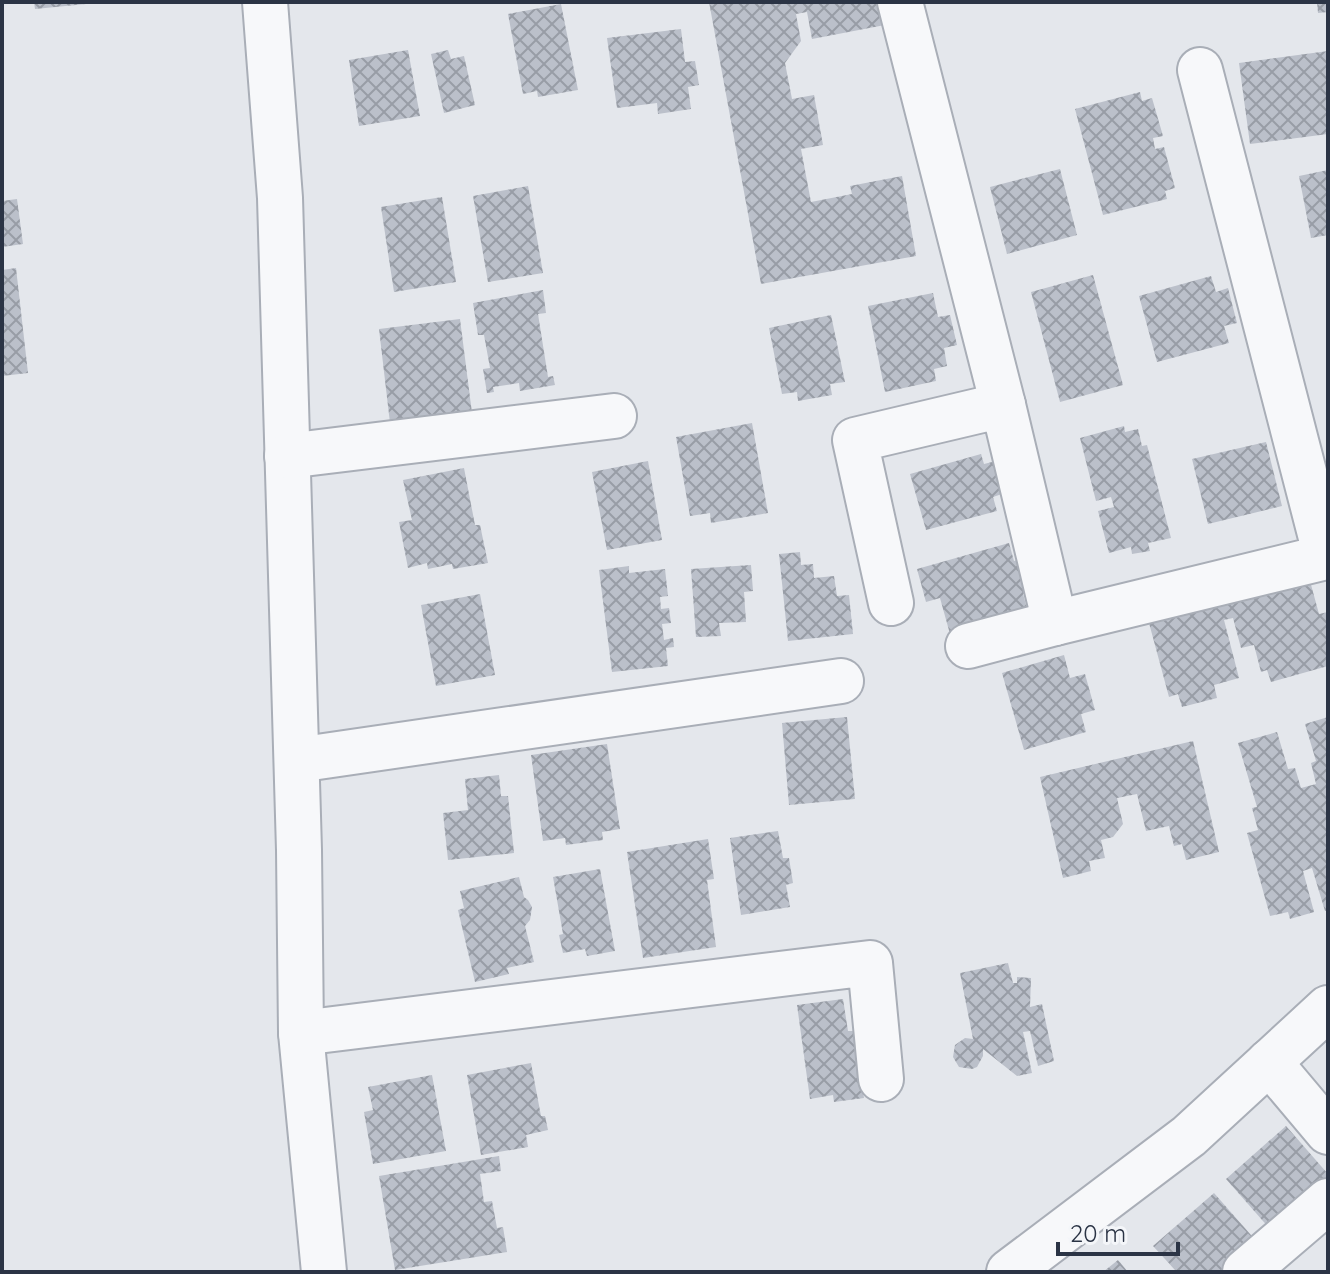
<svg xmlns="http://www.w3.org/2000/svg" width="1330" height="1274" font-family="Quicksand,sans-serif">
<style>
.building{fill:url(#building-cross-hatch)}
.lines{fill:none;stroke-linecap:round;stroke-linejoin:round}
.minor-casing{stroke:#a9aeb7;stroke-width:48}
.minor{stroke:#f7f8fa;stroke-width:44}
</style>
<defs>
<pattern id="building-cross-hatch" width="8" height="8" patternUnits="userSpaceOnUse" patternTransform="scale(2)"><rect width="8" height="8" fill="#bbc0ca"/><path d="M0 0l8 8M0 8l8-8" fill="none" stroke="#989da6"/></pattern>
</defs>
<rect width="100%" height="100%" fill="#e4e7ec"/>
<!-- building -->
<g class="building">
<polygon points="34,2 86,2 86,4 35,9"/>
<polygon points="709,2 881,2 885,25 812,39 807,12 796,14 801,41 785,63 792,99 814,95 823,145 801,149 811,202 852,194 850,186 902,176 916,256 761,284"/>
<polygon points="1317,2 1328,2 1328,12 1318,13"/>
<polygon points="561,4 578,90 538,97 537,91 523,94 508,14"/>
<polygon points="681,29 685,62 695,61 699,85 688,87 691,109 658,114 657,103 617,108 607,38"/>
<polygon points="408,50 420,116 359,126 349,60"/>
<polygon points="448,50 451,59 464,56 475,105 444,113 431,54"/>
<polygon points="1328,51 1328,134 1250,144 1239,63"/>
<polygon points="1140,92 1142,101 1152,98 1163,136 1153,138 1155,149 1164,147 1175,188 1165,191 1167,199 1103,215 1075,109"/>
<polygon points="1060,169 1077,235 1007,254 990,187"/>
<polygon points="1328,170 1328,235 1311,238 1299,176"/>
<polygon points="528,186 543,273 488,282 473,196"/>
<polygon points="442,197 456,282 394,292 381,207"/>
<polygon points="17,199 23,244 2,247 2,201"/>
<polygon points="16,268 28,373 2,376 2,270"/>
<polygon points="1093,275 1123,385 1060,402 1031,292"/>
<polygon points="1211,276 1216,292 1228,288 1237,323 1224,326 1229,343 1157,362 1139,296"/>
<polygon points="543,290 546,313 538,314 548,377 553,376 555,385 520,391 519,383 493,387 494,392 487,393 483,369 490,368 484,335 478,335 473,303"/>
<polygon points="933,293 938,317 950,315 957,345 944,348 947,366 934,369 936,381 885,392 868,306"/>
<polygon points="831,315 845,382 830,384 832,395 798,401 797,392 782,394 769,328"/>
<polygon points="460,319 472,413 390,423 379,329"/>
<polygon points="752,423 768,513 711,523 710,513 690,516 676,437"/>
<polygon points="1124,426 1125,432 1138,429 1142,446 1147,445 1171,538 1148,543 1150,551 1132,554 1131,547 1109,553 1098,511 1114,507 1111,497 1096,501 1080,438"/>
<polygon points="1266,442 1282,506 1208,524 1192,459"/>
<polygon points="981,454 984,464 996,461 1005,493 993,497 997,511 926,530 910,474"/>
<polygon points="648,461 662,540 607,550 592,472"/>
<polygon points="464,468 475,525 480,525 488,563 453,569 452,564 428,569 427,563 408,568 399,522 412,520 403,480"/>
<polygon points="1009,543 1014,561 1027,557 1036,590 1023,594 1028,612 950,634 940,598 926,602 917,569"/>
<polygon points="800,552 801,565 813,564 814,578 834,576 837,596 849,595 853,634 788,641 779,554"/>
<polygon points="751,565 753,591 744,592 746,622 719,623 721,636 696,637 691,569"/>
<polygon points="629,566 629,573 665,569 668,596 660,597 661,609 669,608 671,623 662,624 664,640 673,638 674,647 666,648 668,666 612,672 599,570"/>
<polygon points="1310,581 1319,614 1328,612 1328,666 1271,682 1267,670 1261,672 1254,645 1241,648 1233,618 1224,620 1239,678 1214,685 1217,698 1182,707 1178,694 1169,697 1149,623"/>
<polygon points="480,594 495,675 436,686 421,605"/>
<polygon points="1064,655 1070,678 1085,674 1095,710 1081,714 1086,732 1024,750 1002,673"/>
<polygon points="847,717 855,799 789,805 782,723"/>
<polygon points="1328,717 1328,910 1325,911 1312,868 1303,871 1314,912 1290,919 1288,912 1270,916 1247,833 1258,830 1252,808 1257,807 1238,743 1277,732 1288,769 1295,768 1301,788 1316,784 1311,763 1316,761 1305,724"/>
<polygon points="1193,741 1219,852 1186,860 1182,844 1174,846 1169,826 1146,831 1137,794 1117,798 1123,824 1113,837 1101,840 1105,858 1089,861 1091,871 1063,878 1040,777"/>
<polygon points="607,744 620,829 602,832 603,840 566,845 565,838 543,841 531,755"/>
<polygon points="499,775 501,796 508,796 514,853 448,860 443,813 468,810 465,779"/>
<polygon points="778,831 783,858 789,858 793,883 786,885 790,907 741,915 730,838"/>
<polygon points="708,839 714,879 707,880 716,947 643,958 627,852"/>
<polygon points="600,869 615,951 587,956 585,949 563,953 559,935 563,934 553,877"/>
<polygon points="519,877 524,897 528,900 532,907 530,920 525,926 534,962 507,968 509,974 475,982 458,910 464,908 460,891"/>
<polygon points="1008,963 1013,983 1017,983 1017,977 1031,978 1030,1007 1042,1004 1054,1061 1038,1066 1030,1031 1023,1032 1032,1073 1017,1076 983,1049 983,1056 977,1067 972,1069 959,1067 953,1057 955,1045 965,1038 973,1039 960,973"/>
<polygon points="843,999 848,1031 854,1031 864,1098 834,1102 833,1095 810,1099 797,1005"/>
<polygon points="531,1063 541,1116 545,1116 548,1130 526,1135 528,1147 481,1155 467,1075"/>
<polygon points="432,1075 446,1151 373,1164 364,1112 373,1110 368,1087"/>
<polygon points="1286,1126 1328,1174 1328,1178 1270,1229 1226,1179"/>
<polygon points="499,1156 501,1171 480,1174 484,1202 492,1201 497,1228 503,1227 507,1252 395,1270 379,1176"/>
<polygon points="1214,1193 1258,1243 1224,1272 1177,1272 1153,1246"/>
<polygon points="1118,1260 1128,1272 1103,1272"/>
</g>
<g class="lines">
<!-- minor casing -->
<g class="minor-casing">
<g id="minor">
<polyline points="265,2 280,198 299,850 301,1033 324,1272"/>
<polyline points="900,2 1003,405"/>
<polyline points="287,456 614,416"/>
<polyline points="891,603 855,440 1003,405 1055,623"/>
<polyline points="968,646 1055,623 1326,557 1200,70"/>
<polyline points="297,760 841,681"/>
<polyline points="301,1033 870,963 881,1079"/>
<polyline points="1269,1062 1328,1132"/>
<polyline points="1009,1272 1189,1136 1328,1008"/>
<polyline points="1245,1272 1328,1201"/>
</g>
</g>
<!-- minor -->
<use href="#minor" class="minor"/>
</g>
<!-- border -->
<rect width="1330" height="1274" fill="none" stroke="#2b3445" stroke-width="8"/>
<!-- scale -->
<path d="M1058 1242v12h120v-12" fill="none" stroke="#2b3445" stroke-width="4"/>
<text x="1070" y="1242" font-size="24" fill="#2b3445" stroke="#f4f6f9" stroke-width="6" paint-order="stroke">20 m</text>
</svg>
